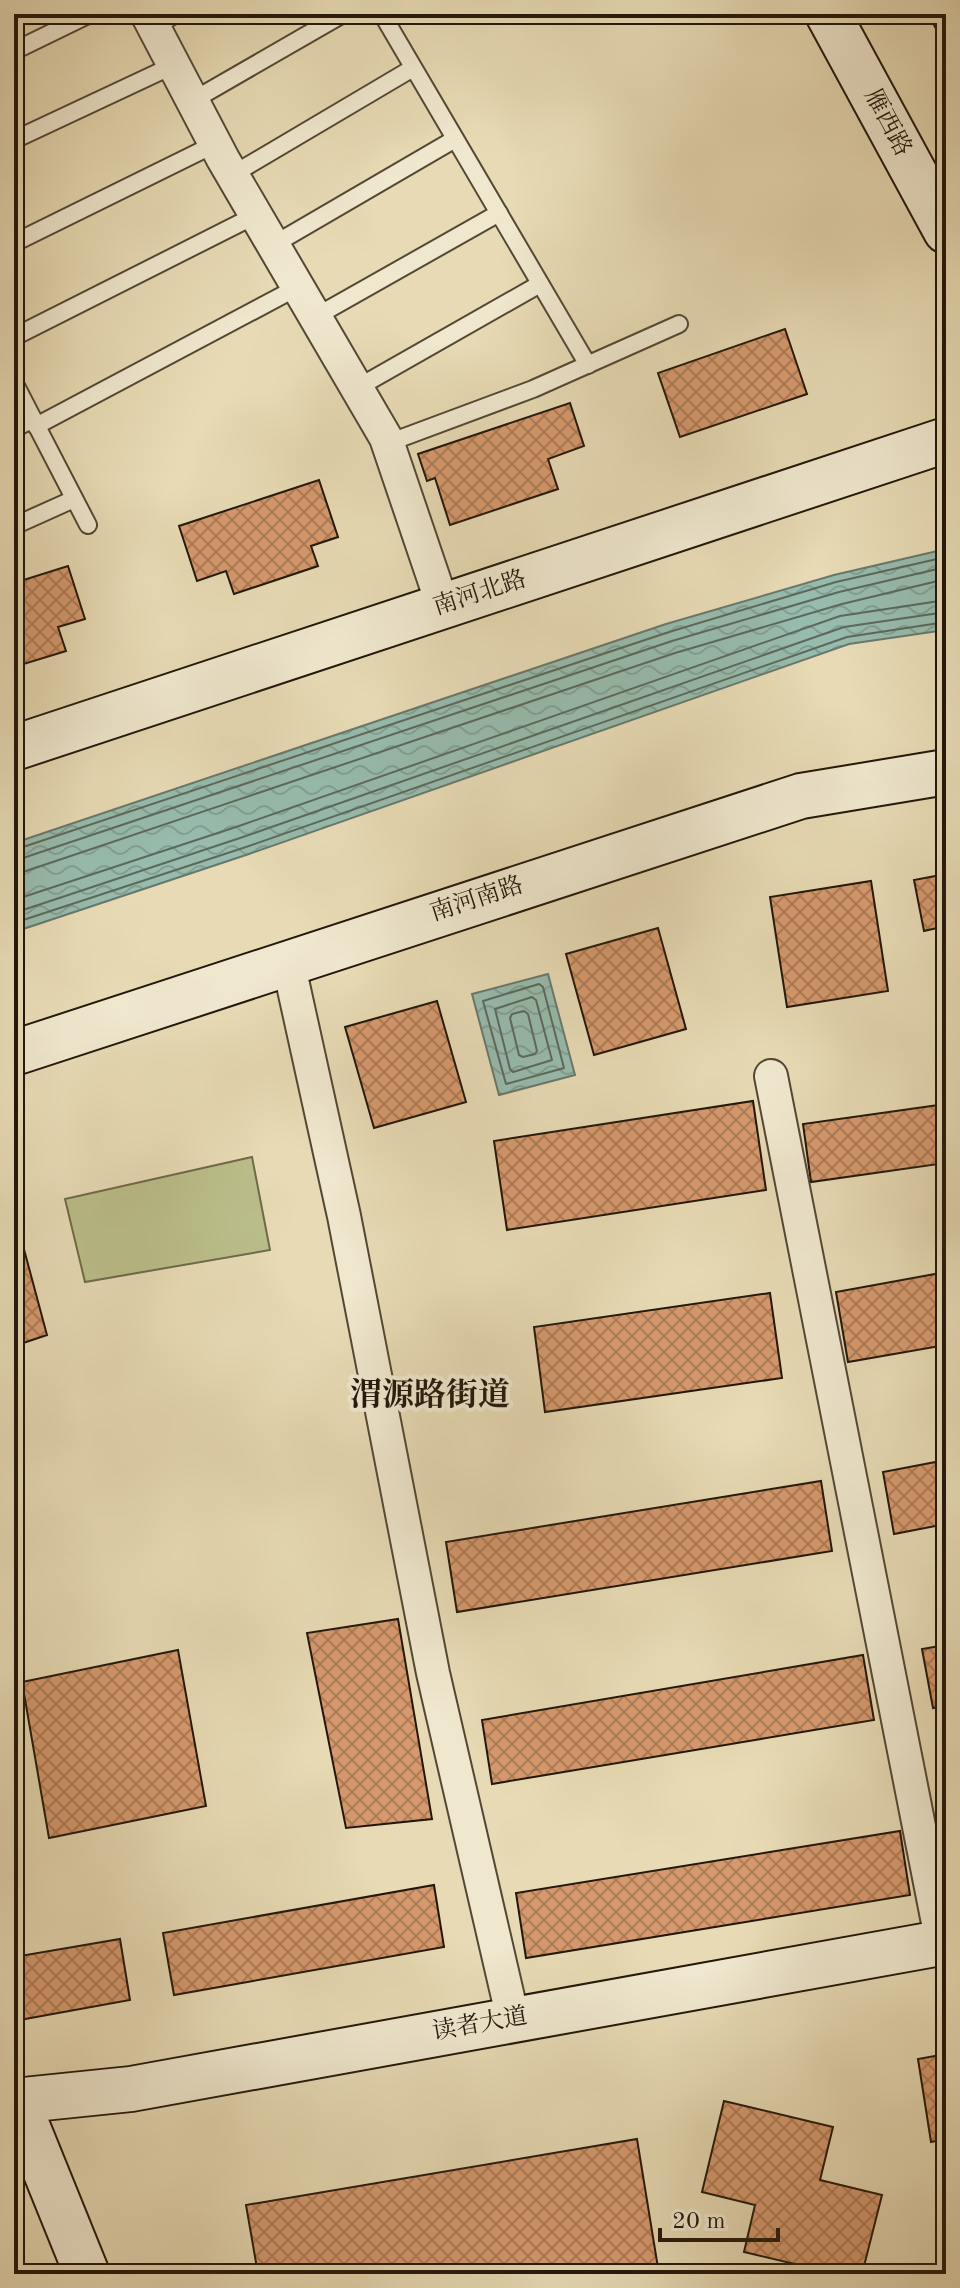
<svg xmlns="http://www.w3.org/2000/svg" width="960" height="2288" font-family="'Old Standard TT','Noto Serif SC',serif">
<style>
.pitch{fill:#babe8a;stroke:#6e6a4a;stroke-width:2}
.water{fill:url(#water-waves);stroke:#68796c;stroke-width:2}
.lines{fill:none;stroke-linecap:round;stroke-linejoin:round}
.shore{stroke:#5c695c;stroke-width:2}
.building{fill:url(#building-cross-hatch);stroke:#22170b;stroke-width:2}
.lane-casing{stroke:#534835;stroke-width:20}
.street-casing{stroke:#534835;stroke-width:36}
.secondary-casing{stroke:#22170b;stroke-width:48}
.lane{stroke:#efe7ce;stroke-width:16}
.street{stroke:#efe7ce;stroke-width:32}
.secondary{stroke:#efe7ce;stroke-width:44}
.labels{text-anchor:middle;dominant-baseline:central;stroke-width:8;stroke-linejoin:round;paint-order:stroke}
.street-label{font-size:24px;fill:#22170b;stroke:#efe7ce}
.district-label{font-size:32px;font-weight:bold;fill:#22170b;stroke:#efe7ce}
</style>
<defs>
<pattern id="water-waves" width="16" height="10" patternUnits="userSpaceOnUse" patternTransform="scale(2)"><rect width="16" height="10" fill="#97bbad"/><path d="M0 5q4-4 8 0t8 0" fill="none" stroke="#82a094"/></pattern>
<pattern id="building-cross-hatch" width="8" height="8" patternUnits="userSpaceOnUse" patternTransform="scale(2)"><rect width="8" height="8" fill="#d6996d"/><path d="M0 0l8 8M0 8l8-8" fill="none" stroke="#ad7c58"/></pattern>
</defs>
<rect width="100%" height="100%" fill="#e7dab4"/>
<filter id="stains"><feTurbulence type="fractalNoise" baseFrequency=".0025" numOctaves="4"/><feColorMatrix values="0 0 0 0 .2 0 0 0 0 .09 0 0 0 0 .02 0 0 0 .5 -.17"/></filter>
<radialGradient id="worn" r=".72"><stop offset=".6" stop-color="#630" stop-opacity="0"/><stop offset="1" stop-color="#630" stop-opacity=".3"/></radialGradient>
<!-- pitch -->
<polygon class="pitch" points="252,1157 270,1250 85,1282 65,1199"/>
<!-- water -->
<g class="water">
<polygon points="946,549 946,630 849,644 249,854 14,932 14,843 666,624 834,575"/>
<polygon points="548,974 575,1075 499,1095 472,994"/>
</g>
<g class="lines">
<!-- shore -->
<g class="shore">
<polyline points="14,850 669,632 836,582 946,557"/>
<polyline points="14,861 672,641 839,592 946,567"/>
<polyline points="14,873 26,871 675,653 842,604 946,579"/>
<polyline points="14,900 239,826 840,616 946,600"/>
<polyline points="14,913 243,837 844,627 946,612"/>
<polyline points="14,923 246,847 847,637 946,622"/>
<polygon points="539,984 543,987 564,1068 506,1084 483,1001"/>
<polygon points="532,997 536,1000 552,1060 513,1072 510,1069 495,1009"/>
<polygon points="524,1011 528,1014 537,1051 535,1054 523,1057 519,1055 510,1018 512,1014"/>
</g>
</g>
<!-- building -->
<g class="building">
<polygon points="928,14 946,14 946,47"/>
<polygon points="785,329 807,394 680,437 658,373"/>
<polygon points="570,403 584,446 548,459 558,489 450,525 435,478 427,481 418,454"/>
<polygon points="319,480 338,537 311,546 318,566 234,594 226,571 197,581 179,526"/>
<polygon points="68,566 85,619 58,627 66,651 14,667 14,583"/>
<polygon points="946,874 946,926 924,931 914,880"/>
<polygon points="871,881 888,991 787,1007 770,897"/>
<polygon points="658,928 686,1029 594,1055 566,954"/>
<polygon points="437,1001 466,1102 374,1128 345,1027"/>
<polygon points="753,1101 766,1190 507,1230 494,1141"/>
<polygon points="946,1104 946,1163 811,1182 803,1124"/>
<polygon points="18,1227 47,1335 14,1346 14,1229"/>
<polygon points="946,1272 946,1345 848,1362 836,1292"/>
<polygon points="770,1293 782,1378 545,1412 534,1327"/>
<polygon points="946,1460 946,1524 894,1534 883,1472"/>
<polygon points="821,1481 832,1551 457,1612 446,1542"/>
<polygon points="398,1619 432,1819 346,1828 307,1633"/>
<polygon points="946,1645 946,1706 933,1708 922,1649"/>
<polygon points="178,1650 206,1806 49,1838 22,1682"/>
<polygon points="863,1655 874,1720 492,1784 482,1720"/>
<polygon points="900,1831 910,1895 526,1958 516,1893"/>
<polygon points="434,1885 444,1947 174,1995 163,1933"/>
<polygon points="120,1939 130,2000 14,2021 14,1957"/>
<polygon points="946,2054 946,2139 931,2142 918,2059"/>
<polygon points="724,2101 833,2127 820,2180 882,2195 862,2274 837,2274 744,2252 755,2205 702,2192"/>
<polygon points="637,2139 659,2274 258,2274 246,2205"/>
</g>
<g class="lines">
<!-- lane casing -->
<g class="lane-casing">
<g id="lane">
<polyline points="382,14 588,365"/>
<polyline points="154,27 176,14"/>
<polyline points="14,51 90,14"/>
<polyline points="192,101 343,14"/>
<polyline points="14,140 174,65"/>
<polyline points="232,175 413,68"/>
<polyline points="14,243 215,144"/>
<polyline points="273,245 455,139"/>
<polyline points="315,317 499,213"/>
<polyline points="14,337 256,215"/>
<polyline points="14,382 88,525"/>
<polyline points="357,388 540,284"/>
<polyline points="36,426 298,287"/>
<polyline points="14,429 33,419"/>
<polyline points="388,443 533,389 679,324"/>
<polyline points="14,526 74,499"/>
</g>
</g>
<!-- street casing -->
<g class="street-casing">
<g id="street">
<polyline points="147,14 223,159 386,438 443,606"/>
<polyline points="288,962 344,1216 433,1673 513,2019"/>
<polyline points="771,1076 942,1943"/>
</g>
</g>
<!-- secondary casing -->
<g class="secondary-casing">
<g id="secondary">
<polyline points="828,14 946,231"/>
<polyline points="14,748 946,440"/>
<polyline points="14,1053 801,796 946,772"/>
<polyline points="14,2101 131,2089 946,1942"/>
<polyline points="17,2101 87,2274"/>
</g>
</g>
<!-- lane -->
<use href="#lane" class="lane"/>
<!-- street -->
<use href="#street" class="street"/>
<!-- secondary -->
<use href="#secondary" class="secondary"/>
</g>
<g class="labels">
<!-- street labels -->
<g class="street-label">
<text transform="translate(887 123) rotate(62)">雁西路</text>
<text transform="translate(480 594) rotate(-18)">南河北路</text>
<text transform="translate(477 900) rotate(-18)">南河南路</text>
<text transform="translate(480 2025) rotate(-10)">读者大道</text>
</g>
<!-- district labels -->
<g class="district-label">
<text x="430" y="1397">渭源路街道</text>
</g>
</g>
<!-- margin -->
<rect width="960" height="2288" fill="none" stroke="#e7dab4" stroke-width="48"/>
<rect x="16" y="16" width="928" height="2256" fill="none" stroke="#22170b" stroke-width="4"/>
<rect x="24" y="24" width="912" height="2240" fill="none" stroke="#22170b" stroke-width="2"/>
<!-- scale -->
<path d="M660 2228v12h118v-12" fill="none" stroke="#22170b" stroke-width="4"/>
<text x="672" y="2228" font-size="24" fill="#22170b" stroke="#efe7ce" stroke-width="6" paint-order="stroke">20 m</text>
<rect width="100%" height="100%" filter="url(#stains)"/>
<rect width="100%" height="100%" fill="url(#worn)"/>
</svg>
